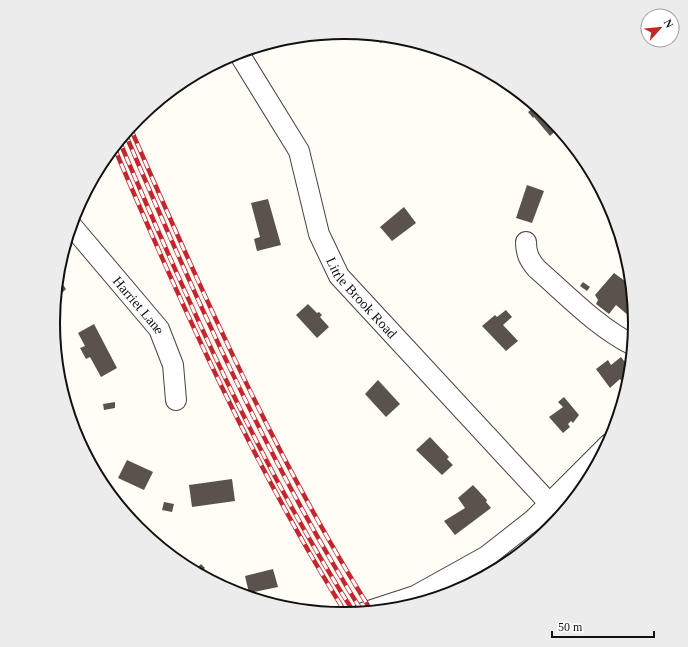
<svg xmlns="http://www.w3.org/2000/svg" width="688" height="647" font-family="'Times New Roman',serif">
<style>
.building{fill:#5a524d}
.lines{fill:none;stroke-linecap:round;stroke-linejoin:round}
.minor-casing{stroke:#444;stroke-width:22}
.minor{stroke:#fff;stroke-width:20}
.rail-casing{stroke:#c4262e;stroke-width:4.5}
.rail{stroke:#fff;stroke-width:3;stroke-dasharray:9;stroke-linecap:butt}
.labels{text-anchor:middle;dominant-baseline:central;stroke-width:4;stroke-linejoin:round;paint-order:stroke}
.street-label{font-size:14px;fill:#111;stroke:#fff}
.rim{fill:none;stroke:#111;stroke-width:2}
</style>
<rect width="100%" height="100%" fill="#fffdf5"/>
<!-- building -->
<g class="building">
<polygon points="378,35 397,37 380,43"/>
<polygon points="534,107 536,109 538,107 550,118 559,128 550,136 534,117 533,118 528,112"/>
<polygon points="527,185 544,191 532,223 516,218"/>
<polygon points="268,199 281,245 257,251 254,239 260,237 251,203"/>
<polygon points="404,207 416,223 392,241 380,227"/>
<polygon points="614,273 625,281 626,280 631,283 630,287 632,289 634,314 632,312 629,316 616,305 609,314 596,304 598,300 595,295"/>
<polygon points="57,276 66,289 56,299 55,298"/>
<polygon points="583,282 590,287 587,291 580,286"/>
<polygon points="308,304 317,313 319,312 322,315 320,317 329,327 317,338 296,315"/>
<polygon points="506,310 512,317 503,325 518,341 506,351 482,326 495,315 497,317"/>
<polygon points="94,324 117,368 101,377 90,357 86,359 80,348 85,346 78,333"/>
<polygon points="621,357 624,361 627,359 631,365 630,377 623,383 620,379 610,388 596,369 608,360 611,365"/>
<polygon points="378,380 400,404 386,417 365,394"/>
<polygon points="564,397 579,415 573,423 571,421 568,424 570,427 563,433 549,417 563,407 558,402"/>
<polygon points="115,402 115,408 104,410 103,404"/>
<polygon points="430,437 449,457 447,459 453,465 442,475 416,450"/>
<polygon points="127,460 153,472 144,490 118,478"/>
<polygon points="232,479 235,501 192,507 189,485"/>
<polygon points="473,485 487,500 486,502 491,508 455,535 444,521 465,508 458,498"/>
<polygon points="164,502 174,504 172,512 162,510"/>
<polygon points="201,564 205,568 199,574 195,570"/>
<polygon points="273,569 278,587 249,593 245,576"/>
</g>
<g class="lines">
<!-- minor casing -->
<g class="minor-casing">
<g id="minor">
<path id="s1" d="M 238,52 L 299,151 L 319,234 L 339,276 L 550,504"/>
<path id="s2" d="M 71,225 L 159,329 L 173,365 L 176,400"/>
<path d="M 526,242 C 526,253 529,260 537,269 C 567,295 597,327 633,345"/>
<polyline points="363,613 415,596 487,556 533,520 609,444"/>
</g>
</g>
<!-- minor -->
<use href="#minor" class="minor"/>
<!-- rail casing -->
<g class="rail-casing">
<g id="rail">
<path d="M 130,127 C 202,293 276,459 372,612"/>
<path d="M 125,133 C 195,297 268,462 363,613"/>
<path d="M 119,140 C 187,300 261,468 355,614"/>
<path d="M 114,147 C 182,307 254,467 347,615"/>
</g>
</g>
<!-- rail -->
<use href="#rail" class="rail"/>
</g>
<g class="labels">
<!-- street labels -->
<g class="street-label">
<text stroke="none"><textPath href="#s1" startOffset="279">Little Brook Road</textPath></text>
<text stroke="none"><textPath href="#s2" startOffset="105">Harriet Lane</textPath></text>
</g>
</g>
<!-- crop -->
<path d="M0 0H688V647H0ZM60 323a284 284 0 1 1 568 0a284 284 0 1 1-568 0Z" fill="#ececec" fill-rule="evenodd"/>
<path class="rim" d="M60 323a284 284 0 1 1 568 0a284 284 0 1 1-568 0Z"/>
<!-- north arrow -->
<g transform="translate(660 28) rotate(63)"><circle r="19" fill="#ffffff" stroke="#a0a0a0"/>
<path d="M0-3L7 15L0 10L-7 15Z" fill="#c4262e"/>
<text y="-6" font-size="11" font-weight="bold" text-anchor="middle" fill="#111111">N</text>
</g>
<!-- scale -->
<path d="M552 631v6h102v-6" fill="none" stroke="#111111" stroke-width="2"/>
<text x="558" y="631" font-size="12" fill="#111111" stroke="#ffffff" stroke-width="3" paint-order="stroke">50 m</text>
</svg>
